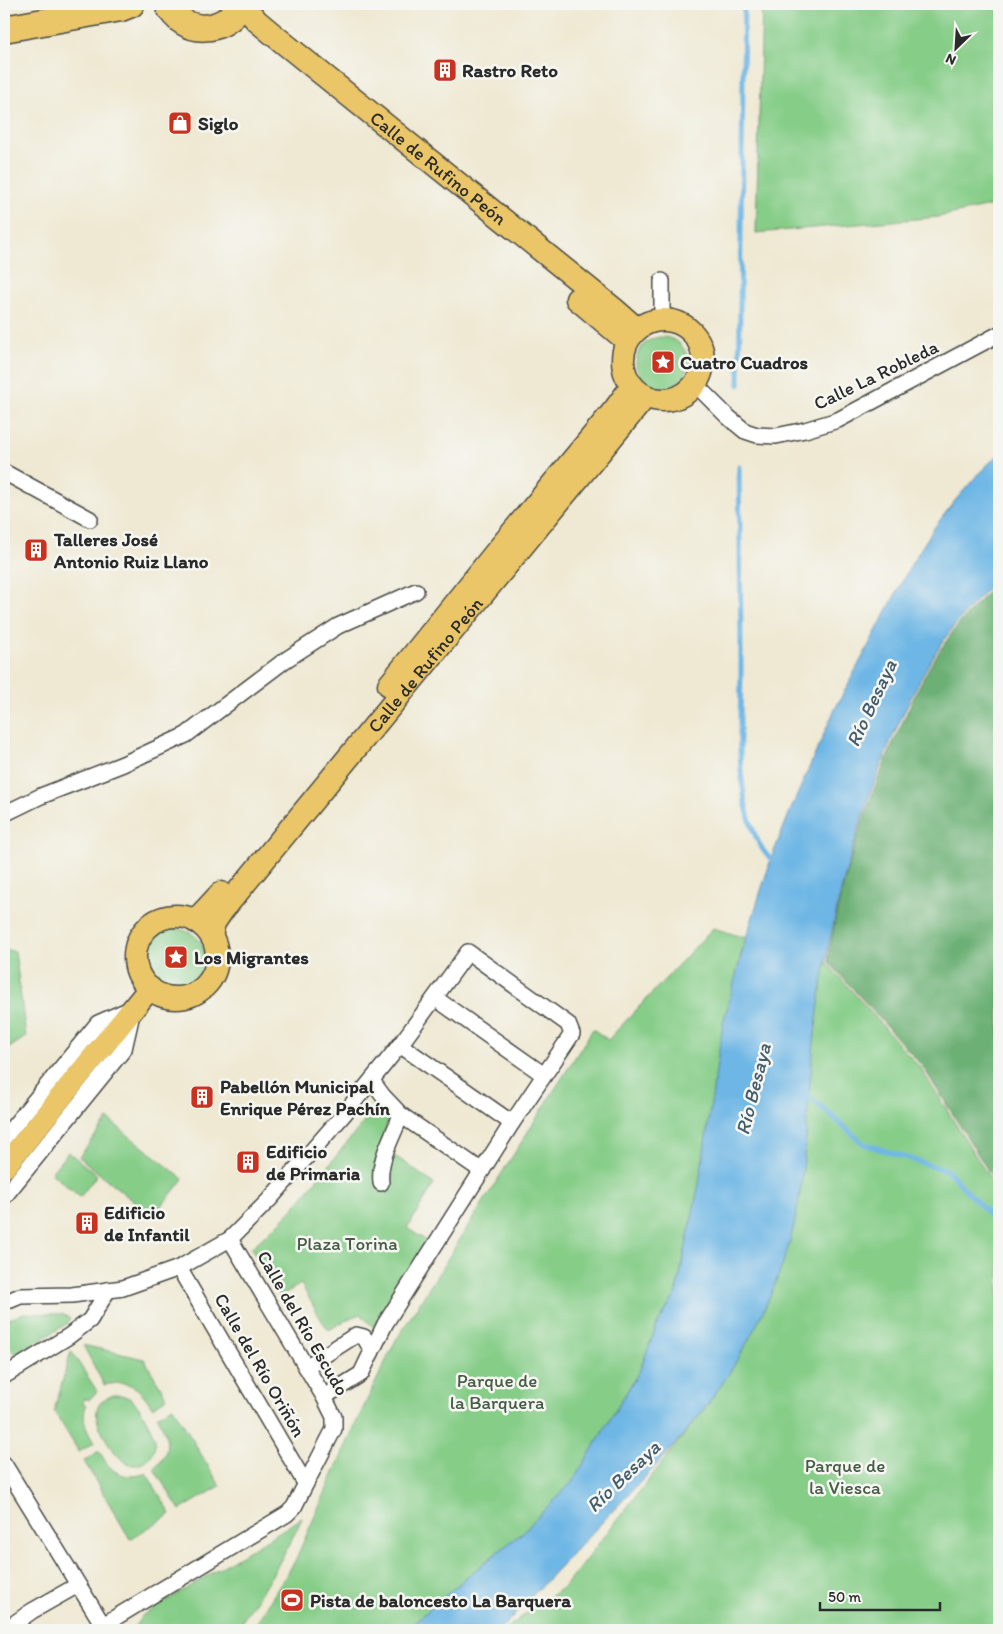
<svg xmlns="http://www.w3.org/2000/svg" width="1003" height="1634" font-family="Itim,sans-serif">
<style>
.green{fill:#86cd88;stroke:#587c5a}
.forest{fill:#6cb074;stroke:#4c6e50}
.water{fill:#6db6e5;stroke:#4c7088}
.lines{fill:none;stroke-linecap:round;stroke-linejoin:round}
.stream{stroke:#6db6e5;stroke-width:5}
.street-casing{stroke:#484844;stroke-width:18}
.primary-casing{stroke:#484844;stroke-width:25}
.highway-casing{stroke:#484844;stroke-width:29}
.street{stroke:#fff;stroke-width:15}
.primary{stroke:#eac669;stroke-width:22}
.highway{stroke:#eac669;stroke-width:26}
.labels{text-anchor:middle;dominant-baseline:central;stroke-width:5;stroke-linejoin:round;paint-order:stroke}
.poi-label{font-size:19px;font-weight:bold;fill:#2b2b2b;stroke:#f6f6f2;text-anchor:start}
.street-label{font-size:19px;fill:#2b2b2b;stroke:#f6f6f2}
.park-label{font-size:19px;fill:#465c47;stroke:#f6f6f2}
.water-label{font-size:20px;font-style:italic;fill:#425c6c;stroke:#f6f6f2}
</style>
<rect width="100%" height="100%" fill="#f6f6f2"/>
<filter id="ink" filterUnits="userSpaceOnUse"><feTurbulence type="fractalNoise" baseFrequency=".02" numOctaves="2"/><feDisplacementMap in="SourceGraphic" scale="10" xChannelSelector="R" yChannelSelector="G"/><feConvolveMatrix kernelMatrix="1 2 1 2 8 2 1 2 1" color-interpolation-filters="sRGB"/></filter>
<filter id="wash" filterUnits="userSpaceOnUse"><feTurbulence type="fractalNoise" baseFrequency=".0096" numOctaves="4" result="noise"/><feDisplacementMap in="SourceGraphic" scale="20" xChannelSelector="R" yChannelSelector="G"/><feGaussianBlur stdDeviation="1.12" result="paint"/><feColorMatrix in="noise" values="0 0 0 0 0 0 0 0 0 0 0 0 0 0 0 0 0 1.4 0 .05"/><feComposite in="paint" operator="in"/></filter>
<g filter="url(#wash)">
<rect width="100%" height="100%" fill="#efe9d3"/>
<!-- green -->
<g class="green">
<polygon points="762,4 999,4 999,204 938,217 756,233"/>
<circle cx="662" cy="363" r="26"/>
<polygon points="713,928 746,938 741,954 699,1184 676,1294 657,1325 640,1370 573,1481 523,1532 469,1575 406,1630 252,1630 295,1561 356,1423 395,1342 593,1029 608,1040"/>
<circle cx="176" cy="958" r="29"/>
<polygon points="812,946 921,1069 999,1193 999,1630 504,1630 566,1585 709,1403 736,1321"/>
<polygon points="4,950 15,951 26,1037 4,1051"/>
<polygon points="381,1101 388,1121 380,1147 401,1160 434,1184 407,1228 427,1241 373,1327 360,1314 350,1318 329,1330 322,1321 301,1284 280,1296 251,1248 276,1226 292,1210"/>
<polygon points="108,1119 183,1179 153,1217 79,1157"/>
<polygon points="68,1152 97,1175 80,1197 51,1173"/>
<path d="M 22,1313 L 63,1314 L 70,1319 L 68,1323 L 16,1355 L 4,1341 L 4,1321 C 10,1317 17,1318 22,1313 Z"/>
<path d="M 83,1345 L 144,1359 L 167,1398 L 152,1407 C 138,1385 130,1380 104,1385 Z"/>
<path d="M 71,1351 L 97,1391 L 89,1400 L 84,1398 L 83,1404 L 86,1406 C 81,1420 87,1431 94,1443 L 79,1452 L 54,1411 Z"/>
<path d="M 114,1395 C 121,1395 127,1396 132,1400 C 140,1406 153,1431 155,1440 C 156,1446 153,1454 149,1458 C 131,1476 116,1455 107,1441 C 96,1423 88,1403 114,1395 Z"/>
<path d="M 173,1407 L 220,1486 L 180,1510 L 154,1469 C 173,1452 168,1435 157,1416 Z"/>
<path d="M 99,1451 C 103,1457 106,1464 111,1468 C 120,1477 135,1478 146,1473 L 171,1514 L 130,1539 L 84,1461 Z"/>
<path d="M 302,1518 C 284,1558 261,1594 236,1630 L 132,1630 L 143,1615 Z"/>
</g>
<!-- forest -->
<path class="forest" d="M 999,580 L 999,1188 L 923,1067 L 828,961 C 841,877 868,796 904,719 C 916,692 929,664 947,640 C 962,618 981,599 999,580 Z"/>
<!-- water -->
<path class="water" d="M 999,454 L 999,577 C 979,597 960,617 944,640 C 925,667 912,696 898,725 C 850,832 823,947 812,1063 C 805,1131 806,1201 782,1266 C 767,1307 747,1347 722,1384 C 690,1432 648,1474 608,1516 C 572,1554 536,1592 500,1630 L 406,1630 L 469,1575 L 523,1532 L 573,1481 L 640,1370 L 657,1325 L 676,1294 L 699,1184 L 723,1024 L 746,938 L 771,859 L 791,809 L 834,711 L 912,563 L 934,528 L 953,503 L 979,473 Z"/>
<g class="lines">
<!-- stream -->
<g class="stream">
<polyline points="739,385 744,4"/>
<path d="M 739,467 C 740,534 741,602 741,669 C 741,711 737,754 744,795 C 746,811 758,857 776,860"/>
<polyline points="804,1092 864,1144 948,1171 999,1225"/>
</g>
</g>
</g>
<g filter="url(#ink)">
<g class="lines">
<!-- street casing -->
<g class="street-casing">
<g id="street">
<polyline points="662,281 662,319"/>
<polyline points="695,384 727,416 745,431 757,435 776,436 805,430 838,420 999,334"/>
<polyline points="4,472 90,519"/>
<polyline points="4,814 41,796 123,764 186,735 284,661 338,626 416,591"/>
<polyline points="435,998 544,1075"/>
<polyline points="400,1045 512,1123"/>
<polyline points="372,1081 383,1096 401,1115 482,1171"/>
<polyline points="4,1138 98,1023 130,1009"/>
<path d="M 381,1183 C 378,1160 393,1136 401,1115"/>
<polyline points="4,1197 124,1049 132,1014"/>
<polyline points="179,1268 305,1483"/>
<polyline points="4,1301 11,1300 20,1296 72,1295 123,1288 179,1268 230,1239 269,1200 344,1114 400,1045 468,952 568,1024 572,1034 512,1123 385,1324 361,1374 324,1397"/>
<polyline points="306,1367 356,1335 364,1337 372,1350"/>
<polyline points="4,1376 69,1336 90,1320 108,1290"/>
<polyline points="4,1464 106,1630"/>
<polyline points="103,1625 287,1514 294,1507 299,1497 334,1429 334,1417 324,1397 230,1239"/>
<polyline points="5,1630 32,1611 78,1585"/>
</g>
</g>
<!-- primary casing -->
<g class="primary-casing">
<g id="primary">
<path id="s1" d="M 242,4 L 257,21 L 275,36 L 614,309 L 637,329"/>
<polyline points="577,299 627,341"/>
<circle cx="663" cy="360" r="40"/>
<polyline points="389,685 496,552 615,409 632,386"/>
<circle cx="176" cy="957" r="41"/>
<polyline points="195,921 221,893"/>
<path id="s2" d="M 211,935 L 214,923 L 222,911 L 646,396"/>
<polyline points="4,1167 150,988"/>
</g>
</g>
<!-- highway casing -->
<g class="highway-casing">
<g id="highway">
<path d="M 168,4 C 184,37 224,34 242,4"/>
<polyline points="4,29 121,8 131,4"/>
</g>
</g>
<!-- street -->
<use href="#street" class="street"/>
<!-- primary -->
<use href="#primary" class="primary"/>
<!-- highway -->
<use href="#highway" class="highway"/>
</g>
</g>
<!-- icons -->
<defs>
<g id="building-square" transform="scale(1.25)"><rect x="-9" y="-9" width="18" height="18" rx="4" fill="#c8321e" stroke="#f6f6f2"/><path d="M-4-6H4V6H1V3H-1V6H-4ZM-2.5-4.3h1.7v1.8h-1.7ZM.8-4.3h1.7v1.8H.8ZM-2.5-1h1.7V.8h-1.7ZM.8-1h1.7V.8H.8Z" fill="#fff"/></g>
<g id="shop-square" transform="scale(1.25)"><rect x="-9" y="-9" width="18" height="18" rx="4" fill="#c8321e" stroke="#f6f6f2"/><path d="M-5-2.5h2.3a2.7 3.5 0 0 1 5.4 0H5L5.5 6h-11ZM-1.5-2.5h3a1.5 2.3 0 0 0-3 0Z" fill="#fff"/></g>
<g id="sight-square" transform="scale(1.25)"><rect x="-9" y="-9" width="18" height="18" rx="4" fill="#c8321e" stroke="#f6f6f2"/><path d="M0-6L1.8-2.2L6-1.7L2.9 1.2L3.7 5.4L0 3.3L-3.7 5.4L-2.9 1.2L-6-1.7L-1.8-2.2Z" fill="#fff"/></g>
<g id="stadium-square" transform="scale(1.25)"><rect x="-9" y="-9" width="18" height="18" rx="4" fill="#c8321e" stroke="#f6f6f2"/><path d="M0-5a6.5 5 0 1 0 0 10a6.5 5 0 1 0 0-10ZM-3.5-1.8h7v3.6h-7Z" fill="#fff"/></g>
</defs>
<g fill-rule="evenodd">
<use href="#building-square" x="445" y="70"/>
<use href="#shop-square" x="180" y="123"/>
<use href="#sight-square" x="663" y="362"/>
<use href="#building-square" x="36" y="550"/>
<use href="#sight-square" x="176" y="957"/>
<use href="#building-square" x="202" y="1097"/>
<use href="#building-square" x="248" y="1162"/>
<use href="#building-square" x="87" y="1223"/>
<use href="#stadium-square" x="292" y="1600"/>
</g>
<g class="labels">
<!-- poi labels -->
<g class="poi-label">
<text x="462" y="70">Rastro Reto</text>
<text x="198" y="123">Siglo</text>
<text x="680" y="362">Cuatro Cuadros</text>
<text x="54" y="539">Talleres José<tspan x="54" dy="22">Antonio Ruiz Llano</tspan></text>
<text x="194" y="957">Los Migrantes</text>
<text x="220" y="1086">Pabellón Municipal<tspan x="220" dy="22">Enrique Pérez Pachín</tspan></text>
<text x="266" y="1151">Edificio<tspan x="266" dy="22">de Primaria</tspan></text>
<text x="104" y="1212">Edificio<tspan x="104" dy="22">de Infantil</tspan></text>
<text x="310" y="1600">Pista de baloncesto La Barquera</text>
</g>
<!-- street labels -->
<g class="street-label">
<text stroke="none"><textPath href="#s1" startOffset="256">Calle de Rufino Peón</textPath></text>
<text transform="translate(876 375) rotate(-26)">Calle La Robleda</text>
<text stroke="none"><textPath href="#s2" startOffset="346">Calle de Rufino Peón</textPath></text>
<text transform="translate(303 1323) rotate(60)">Calle del Río Escudo</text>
<text transform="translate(260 1365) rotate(60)">Calle del Río Oriñón</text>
</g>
<!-- park labels -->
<g class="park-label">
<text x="347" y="1243">Plaza Torina</text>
<text x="497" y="1380">Parque de<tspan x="497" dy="22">la Barquera</tspan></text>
<text x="845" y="1465">Parque de<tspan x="845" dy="22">la Viesca</tspan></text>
</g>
<!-- water labels -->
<g class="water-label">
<text transform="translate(871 703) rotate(-65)">Río Besaya</text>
<text transform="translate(753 1089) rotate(-76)">Río Besaya</text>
<text transform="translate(623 1476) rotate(-44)">Río Besaya</text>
</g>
</g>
<!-- margin -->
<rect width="1003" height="1634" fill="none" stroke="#f6f6f2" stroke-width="20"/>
<!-- north arrow -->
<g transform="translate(956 48) rotate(205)" stroke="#f6f6f2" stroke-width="4" paint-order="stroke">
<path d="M0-4L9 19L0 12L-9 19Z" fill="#2b2b2b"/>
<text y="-8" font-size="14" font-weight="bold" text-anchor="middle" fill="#2b2b2b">N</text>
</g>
<!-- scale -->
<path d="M820 1602v8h120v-8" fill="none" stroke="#2b2b2b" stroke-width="2.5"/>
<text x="828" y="1602" font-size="15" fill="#2b2b2b" stroke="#f6f6f2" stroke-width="4" paint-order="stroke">50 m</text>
</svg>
